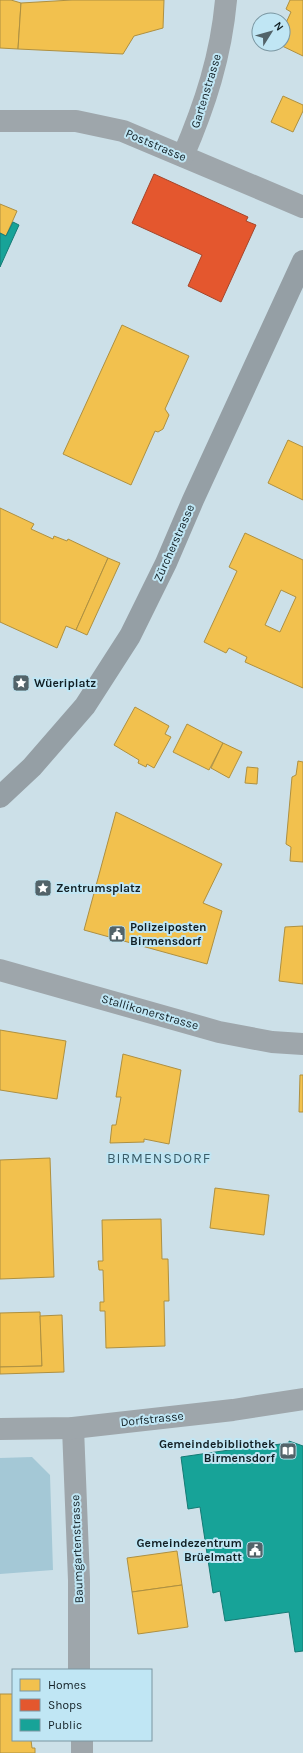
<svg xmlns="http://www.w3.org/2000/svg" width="303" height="1753" font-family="Karla,sans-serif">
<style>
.green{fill:#a4c8d6}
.homes{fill:#f2c14e;stroke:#ae9041;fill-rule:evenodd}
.shops{fill:#e4572e;stroke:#a5462b}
.public{fill:#17a398;stroke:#157b75}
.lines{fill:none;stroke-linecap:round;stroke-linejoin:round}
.minor{stroke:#9ea6ab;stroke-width:22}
.major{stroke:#959fa5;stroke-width:22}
.labels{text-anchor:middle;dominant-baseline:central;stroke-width:4;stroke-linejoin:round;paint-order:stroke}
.street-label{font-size:12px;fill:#111f24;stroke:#c0e6f4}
.poi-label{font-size:12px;font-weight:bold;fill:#111f24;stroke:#c0e6f4;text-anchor:start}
.quarter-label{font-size:14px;letter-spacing:1px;fill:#3a5c68;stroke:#c0e6f4}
</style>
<rect width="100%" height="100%" fill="#cce0e8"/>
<!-- green -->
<polygon class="green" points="32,1457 50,1475 53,1570 0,1574 0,1458"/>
<!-- homes -->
<g class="homes">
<polygon points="0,0 11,0 21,3 18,49 0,48"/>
<polygon points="72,0 164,0 163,28 134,36 123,54 18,49 21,3"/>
<polygon points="290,0 303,0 303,56 278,44 283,44 283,24 285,25 291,12 286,9"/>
<polygon points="283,96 303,105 303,111 293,132 271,122"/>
<polygon points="0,204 17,211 6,236 0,233"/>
<polygon points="122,325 189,356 165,409 169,415 163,429 158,432 155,431 131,485 63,454"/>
<polygon points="288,440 303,447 303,500 268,483"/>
<polygon points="0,508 34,524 31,529 53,539 54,536 67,541 68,539 108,558 76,630 66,626 57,648 0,622"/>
<path d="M 245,533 L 303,560 L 303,688 L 245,662 L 247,657 L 229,648 L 226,653 L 204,642 L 237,571 L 229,567 ZM 281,590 L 296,597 L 280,632 L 265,625 Z"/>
<polygon points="108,558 120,563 87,635 76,630"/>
<polygon points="135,707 169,726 165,734 171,737 154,768 147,764 146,767 138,763 139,760 114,745"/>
<polygon points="187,724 223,743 209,770 173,752"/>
<polygon points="223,743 242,752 229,778 211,768"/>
<polygon points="298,761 303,762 303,862 290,861 291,847 286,844 292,777 296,775"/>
<polygon points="247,767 258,768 257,784 245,783"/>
<polygon points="116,812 222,864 203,903 222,911 207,964 84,930"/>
<polygon points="303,926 303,984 279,981 285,927"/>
<polygon points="0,1030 66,1041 57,1099 0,1090"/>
<polygon points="123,1054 181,1070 169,1144 144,1139 144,1142 110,1143 112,1125 116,1125 121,1097 116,1097"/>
<polygon points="300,1075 303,1075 303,1112 299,1112"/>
<polygon points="50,1158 54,1277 0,1279 0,1160"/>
<polygon points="215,1188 269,1195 264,1235 210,1228"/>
<polygon points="161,1219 162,1259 168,1259 169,1301 164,1301 165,1346 106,1348 105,1311 100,1311 100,1302 104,1302 103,1270 99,1270 98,1261 103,1261 102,1220"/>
<polygon points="40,1312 42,1366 0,1367 0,1313"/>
<polygon points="62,1315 64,1372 0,1374 0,1367 42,1366 40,1316"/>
<polygon points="177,1551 182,1585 132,1592 127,1558"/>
<polygon points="182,1585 188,1627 138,1634 132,1592"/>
<polygon points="0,1694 13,1694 13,1740 31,1740 32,1748 35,1748 35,1753 0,1753"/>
</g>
<!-- shops -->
<polygon class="shops" points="154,174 248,217 246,221 256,225 221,302 188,286 202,255 132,223"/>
<!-- public -->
<g class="public">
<polygon points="13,222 19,225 0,267 0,233 6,236"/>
<polygon points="289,1441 303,1446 303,1651 295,1652 289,1612 225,1621 220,1591 213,1593 200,1507 188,1509 181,1457 257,1446 257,1447 289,1443"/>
</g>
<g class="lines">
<!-- minor -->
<g class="minor">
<polyline points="0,121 76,121 123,131 303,207"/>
<path d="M 183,156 C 205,105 221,56 226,0"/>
<polyline points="0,970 219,1032 272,1042 303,1044"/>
<polyline points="73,1428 79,1580 79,1670"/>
<polyline points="0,1429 73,1428 233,1410 303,1399"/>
<polyline points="82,1740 82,1753"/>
</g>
<!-- major -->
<polyline class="major" points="0,797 32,767 85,706 130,636 166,563 193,500 303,261"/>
</g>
<!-- icons -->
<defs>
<g id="sight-square" transform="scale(0.9)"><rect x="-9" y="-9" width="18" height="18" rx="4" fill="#526369" stroke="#c0e6f4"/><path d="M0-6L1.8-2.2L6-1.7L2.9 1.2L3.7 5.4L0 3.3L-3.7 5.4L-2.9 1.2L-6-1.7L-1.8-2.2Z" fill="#fff"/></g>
<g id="civic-square" transform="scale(0.9)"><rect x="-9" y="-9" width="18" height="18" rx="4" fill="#526369" stroke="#c0e6f4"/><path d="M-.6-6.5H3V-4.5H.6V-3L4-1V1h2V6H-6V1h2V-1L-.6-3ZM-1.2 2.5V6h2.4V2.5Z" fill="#fff"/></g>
<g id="library-square" transform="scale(0.9)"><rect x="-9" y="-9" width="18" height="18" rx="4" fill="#526369" stroke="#c0e6f4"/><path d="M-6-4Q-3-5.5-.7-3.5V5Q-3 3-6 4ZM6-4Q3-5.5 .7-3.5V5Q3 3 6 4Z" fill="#fff"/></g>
</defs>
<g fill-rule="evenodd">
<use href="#sight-square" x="21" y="683"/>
<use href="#sight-square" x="43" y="888"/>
<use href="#civic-square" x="117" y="934"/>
<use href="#library-square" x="288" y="1451"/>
<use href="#civic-square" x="255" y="1550"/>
</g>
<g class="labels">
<!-- street labels -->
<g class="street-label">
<text transform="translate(206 91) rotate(-73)">Gartenstrasse</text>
<text transform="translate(156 145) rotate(23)">Poststrasse</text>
<text transform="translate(174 543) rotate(-66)">Zürcherstrasse</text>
<text transform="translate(150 1012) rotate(16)">Stallikonerstrasse</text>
<text transform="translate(152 1419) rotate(-6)">Dorfstrasse</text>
<text transform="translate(77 1549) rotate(-92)">Baumgartenstrasse</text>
</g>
<!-- poi labels -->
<g class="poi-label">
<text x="34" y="683">Wüeriplatz</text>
<text x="56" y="888">Zentrumsplatz</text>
<text x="130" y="927">Polizeiposten<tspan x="130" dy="14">Birmensdorf</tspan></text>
<text x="275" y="1444" text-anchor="end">Gemeindebibliothek<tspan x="275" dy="14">Birmensdorf</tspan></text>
<text x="242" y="1543" text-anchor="end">Gemeindezentrum<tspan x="242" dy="14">Brüelmatt</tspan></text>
</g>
<!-- quarter labels -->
<g class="quarter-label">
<text x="159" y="1158">BIRMENSDORF</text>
</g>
</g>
<!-- legend -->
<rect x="12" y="1669" width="140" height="72" fill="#c0e6f4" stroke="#7a96a1"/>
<rect x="20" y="1679" width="20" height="12" fill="#f2c14e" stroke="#7a96a1"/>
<text x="48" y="1689" font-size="12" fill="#111f24">Homes</text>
<rect x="20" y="1699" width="20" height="12" fill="#e4572e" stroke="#7a96a1"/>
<text x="48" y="1709" font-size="12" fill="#111f24">Shops</text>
<rect x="20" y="1719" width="20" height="12" fill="#17a398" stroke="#7a96a1"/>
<text x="48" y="1729" font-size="12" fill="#111f24">Public</text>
<!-- north arrow -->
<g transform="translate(271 32) rotate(53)"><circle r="19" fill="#c0e6f4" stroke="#7a96a1"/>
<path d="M0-3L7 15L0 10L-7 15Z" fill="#526369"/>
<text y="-6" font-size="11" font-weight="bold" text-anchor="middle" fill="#111f24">N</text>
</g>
</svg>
